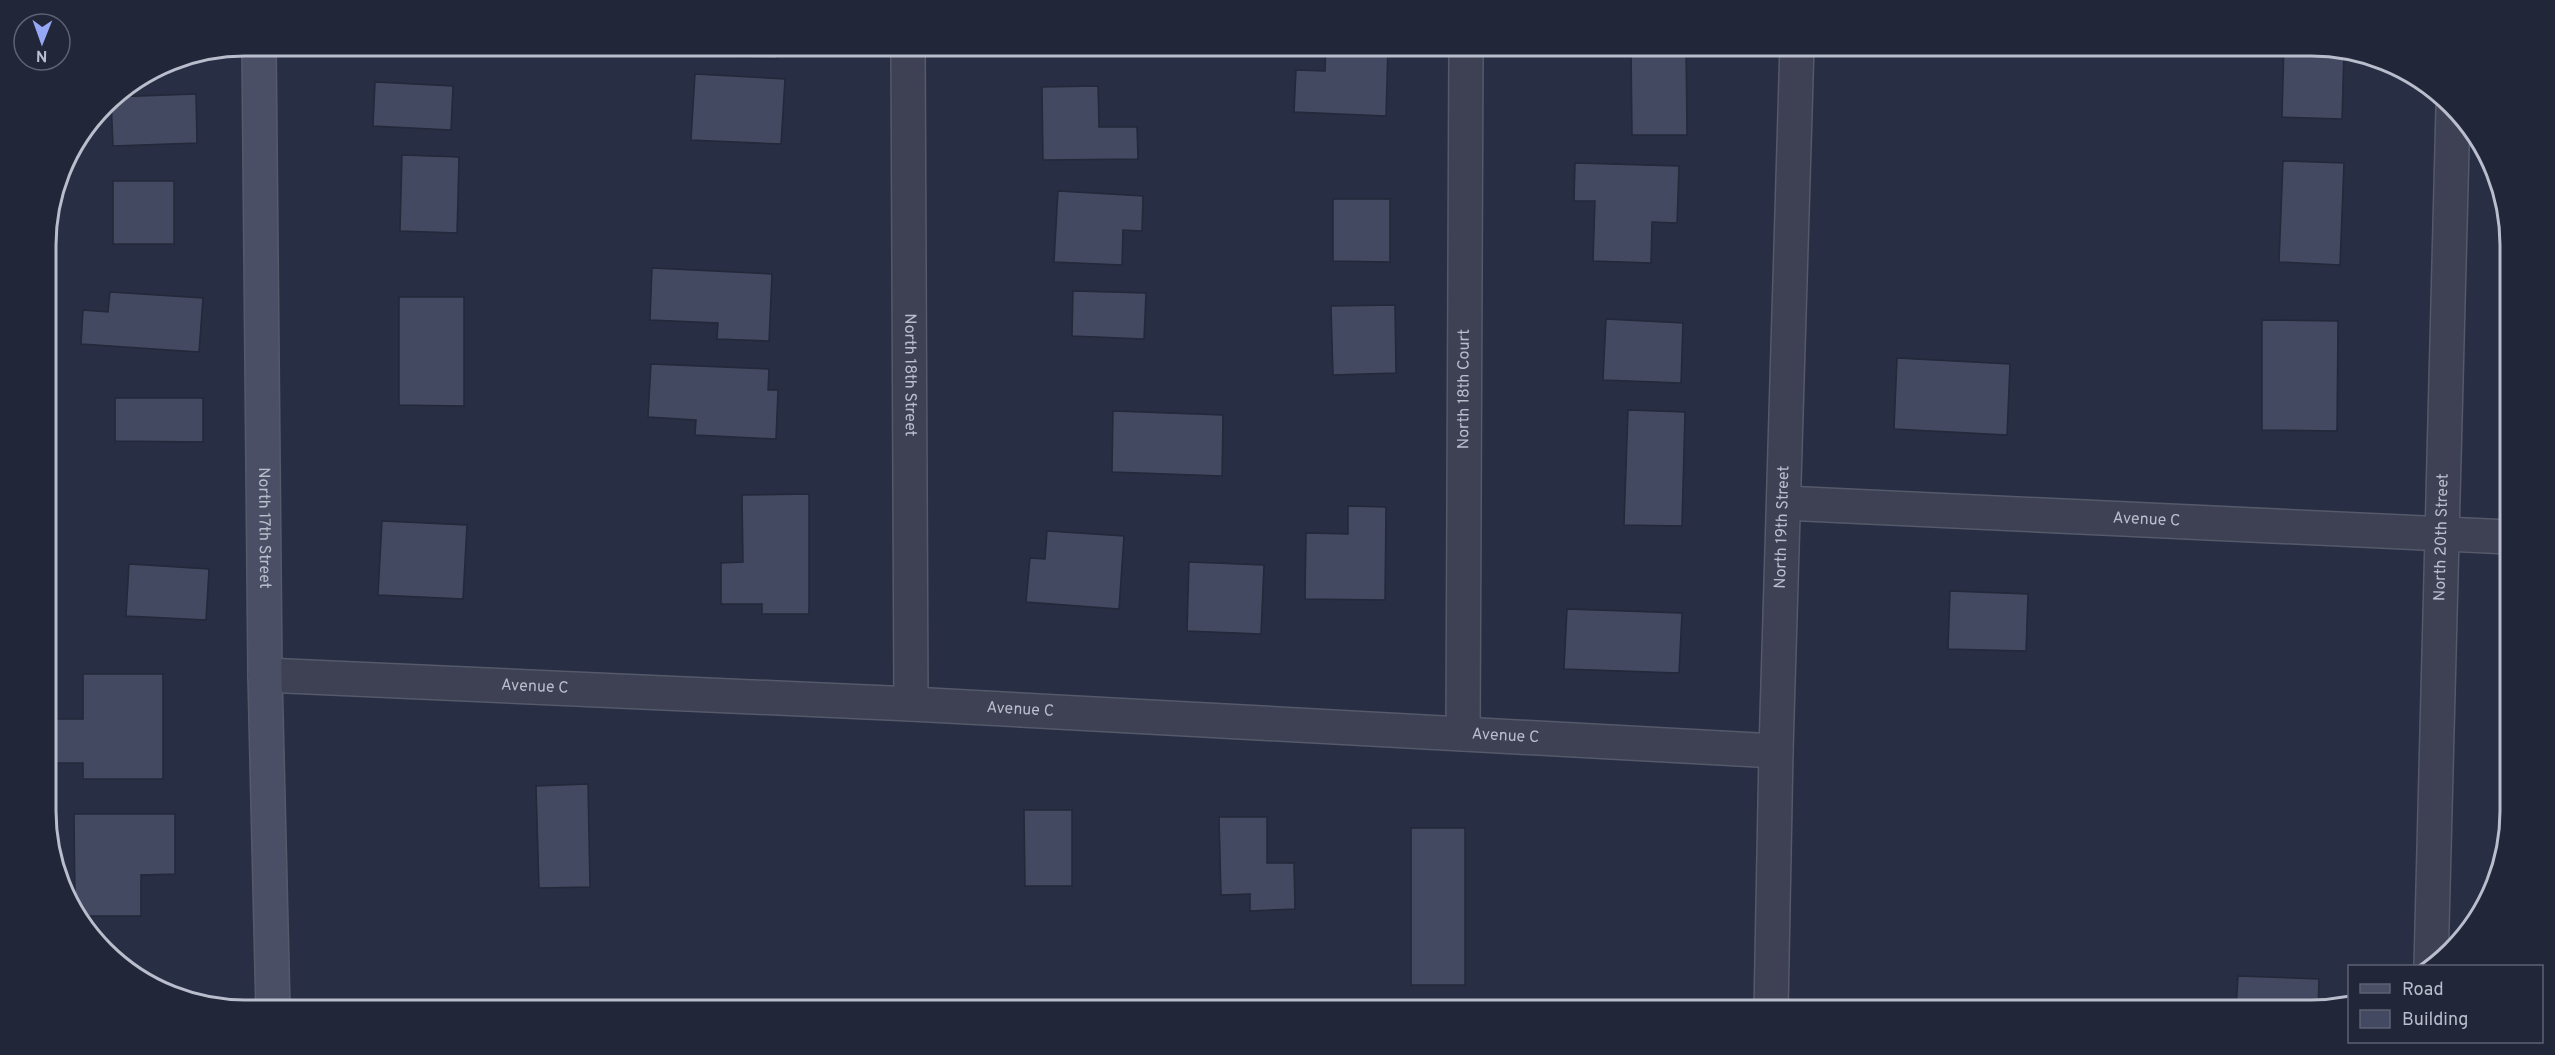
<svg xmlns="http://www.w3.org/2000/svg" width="2555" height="1055" font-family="Overpass,sans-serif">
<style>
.building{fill:#434960;stroke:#23283a;stroke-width:1.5}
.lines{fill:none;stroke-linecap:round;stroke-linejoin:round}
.street-casing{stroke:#55596a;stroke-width:36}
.secondary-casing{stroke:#55596a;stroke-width:36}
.street{stroke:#3d4153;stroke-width:33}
.secondary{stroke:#4b4f65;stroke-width:33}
.labels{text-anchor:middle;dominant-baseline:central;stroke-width:6;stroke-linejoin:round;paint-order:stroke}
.street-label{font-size:16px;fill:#babdcc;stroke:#212638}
.rim{fill:none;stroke:#babdcc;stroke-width:3}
</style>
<rect width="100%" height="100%" fill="#282e43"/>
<!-- building -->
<g class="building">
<polygon points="361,45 411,45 411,47"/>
<polygon points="710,45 777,45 777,59 709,56"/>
<polygon points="1326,45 1388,45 1386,116 1294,112 1296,70 1325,71"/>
<polygon points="1631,45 1686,45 1687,135 1632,135"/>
<polygon points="2284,45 2311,45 2344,51 2342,119 2282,117"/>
<polygon points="695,74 785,79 781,144 691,140"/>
<polygon points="375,82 453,86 451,130 373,126"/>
<polygon points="1098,86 1099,127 1137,127 1138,159 1043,160 1042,87"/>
<polygon points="196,94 197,143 113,146 111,97"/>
<polygon points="402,155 459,157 457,233 400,231"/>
<polygon points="2283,161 2344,163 2340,265 2279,262"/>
<polygon points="1575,163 1679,166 1677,223 1652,222 1651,263 1593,261 1595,201 1574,201"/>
<rect x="113" y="181" width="61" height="63"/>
<polygon points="1058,191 1143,196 1142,231 1123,230 1122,265 1054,262"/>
<polygon points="1333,199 1390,199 1390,262 1333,261"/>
<polygon points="652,268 772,274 769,341 717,339 718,323 650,320"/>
<polygon points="1073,291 1146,293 1144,339 1072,336"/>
<polygon points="110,292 203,298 199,352 81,344 83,310 108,312"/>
<polygon points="399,297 464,297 464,406 399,405"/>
<polygon points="1395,305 1396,373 1333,375 1331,306"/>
<polygon points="1606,319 1683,323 1681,383 1603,380"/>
<polygon points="2262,320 2338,321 2337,431 2262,430"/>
<polygon points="1897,358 2010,364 2007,435 1894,429"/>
<polygon points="651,364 769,369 768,390 778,390 776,439 695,435 696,420 648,417"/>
<polygon points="115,398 203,398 203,442 115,441"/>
<polygon points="1628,410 1685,412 1682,526 1624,525"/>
<polygon points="1113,411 1223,415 1222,476 1112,472"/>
<polygon points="809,494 809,614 762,614 762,604 721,604 721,563 743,562 742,495"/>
<polygon points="1348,506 1386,507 1385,600 1305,599 1306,533 1348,534"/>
<polygon points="382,521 467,525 463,599 378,595"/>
<polygon points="1047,531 1124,536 1119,609 1026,602 1030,558 1045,559"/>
<polygon points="1189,562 1264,565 1261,634 1187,631"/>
<polygon points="129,564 209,569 206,620 126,616"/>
<polygon points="1950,591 2028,594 2026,651 1948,649"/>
<polygon points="1567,609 1682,613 1679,673 1564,669"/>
<polygon points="83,674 163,674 163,779 83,779 83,763 55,763 55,719 83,719"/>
<polygon points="588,784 590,887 539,888 536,786"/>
<polygon points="1024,810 1072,810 1072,886 1025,886"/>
<polygon points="74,814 175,814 175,874 141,875 141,916 81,916 75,903"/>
<polygon points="1219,817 1267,817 1267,863 1294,863 1295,909 1250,911 1250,894 1221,895"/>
<rect x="1411" y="828" width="54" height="157"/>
<polygon points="2238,976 2319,979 2318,1010 2236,1010"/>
</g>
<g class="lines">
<!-- street casing -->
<g class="street-casing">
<g id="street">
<path id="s1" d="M 908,45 L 911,704"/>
<path id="s2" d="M 1784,503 L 2509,537"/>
<path id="s3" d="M 265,675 L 911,704 L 1776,751"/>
<path id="s4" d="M 1463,734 L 1466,45"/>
<path id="s5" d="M 2431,966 L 2453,108"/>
<path id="s6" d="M 1771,1010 L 1776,751 L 1797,45"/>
</g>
</g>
<!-- secondary casing -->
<g class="secondary-casing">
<g id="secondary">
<path id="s7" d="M 259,45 L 265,675 L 273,1010"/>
</g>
</g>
<!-- street -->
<use href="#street" class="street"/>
<!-- secondary -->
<use href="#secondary" class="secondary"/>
</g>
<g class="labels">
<!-- street labels -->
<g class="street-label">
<text stroke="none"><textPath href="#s1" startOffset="330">North 18th Street</textPath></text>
<text stroke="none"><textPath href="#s4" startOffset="345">North 18th Court</textPath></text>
<text stroke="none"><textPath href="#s2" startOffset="363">Avenue C</textPath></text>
<text stroke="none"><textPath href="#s6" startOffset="483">North 19th Street</textPath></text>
<text stroke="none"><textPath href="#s7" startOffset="483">North 17th Street</textPath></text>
<text stroke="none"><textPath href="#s5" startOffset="429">North 20th Street</textPath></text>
<text stroke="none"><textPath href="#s3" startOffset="270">Avenue C</textPath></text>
<text stroke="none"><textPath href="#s3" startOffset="756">Avenue C</textPath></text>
<text stroke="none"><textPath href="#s3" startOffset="1242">Avenue C</textPath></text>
</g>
</g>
<!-- crop -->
<path d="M0 0H2555V1055H0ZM245 56H2311A189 189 0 0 1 2500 245V811A189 189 0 0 1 2311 1000H245A189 189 0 0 1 56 811V245A189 189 0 0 1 245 56Z" fill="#212638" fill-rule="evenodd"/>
<path class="rim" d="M245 56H2311A189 189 0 0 1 2500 245V811A189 189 0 0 1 2311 1000H245A189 189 0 0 1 56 811V245A189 189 0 0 1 245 56Z"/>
<!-- legend -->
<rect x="2348" y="965" width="195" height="78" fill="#212638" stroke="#5e6273" stroke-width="1.5"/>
<rect x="2360" y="984" width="30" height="9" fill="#4b4f65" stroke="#5e6273" stroke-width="1.5"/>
<text x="2402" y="995" font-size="18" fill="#babdcc">Road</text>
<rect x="2360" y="1010" width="30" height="18" fill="#434960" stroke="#5e6273" stroke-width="1.5"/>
<text x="2402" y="1025" font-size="18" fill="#babdcc">Building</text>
<!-- north arrow -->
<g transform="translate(42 42) rotate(181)"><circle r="28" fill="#212638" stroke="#5e6273" stroke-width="1.5"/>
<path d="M0-4.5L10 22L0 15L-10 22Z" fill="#96a7f5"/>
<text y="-9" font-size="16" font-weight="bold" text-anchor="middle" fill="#babdcc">N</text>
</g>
</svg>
